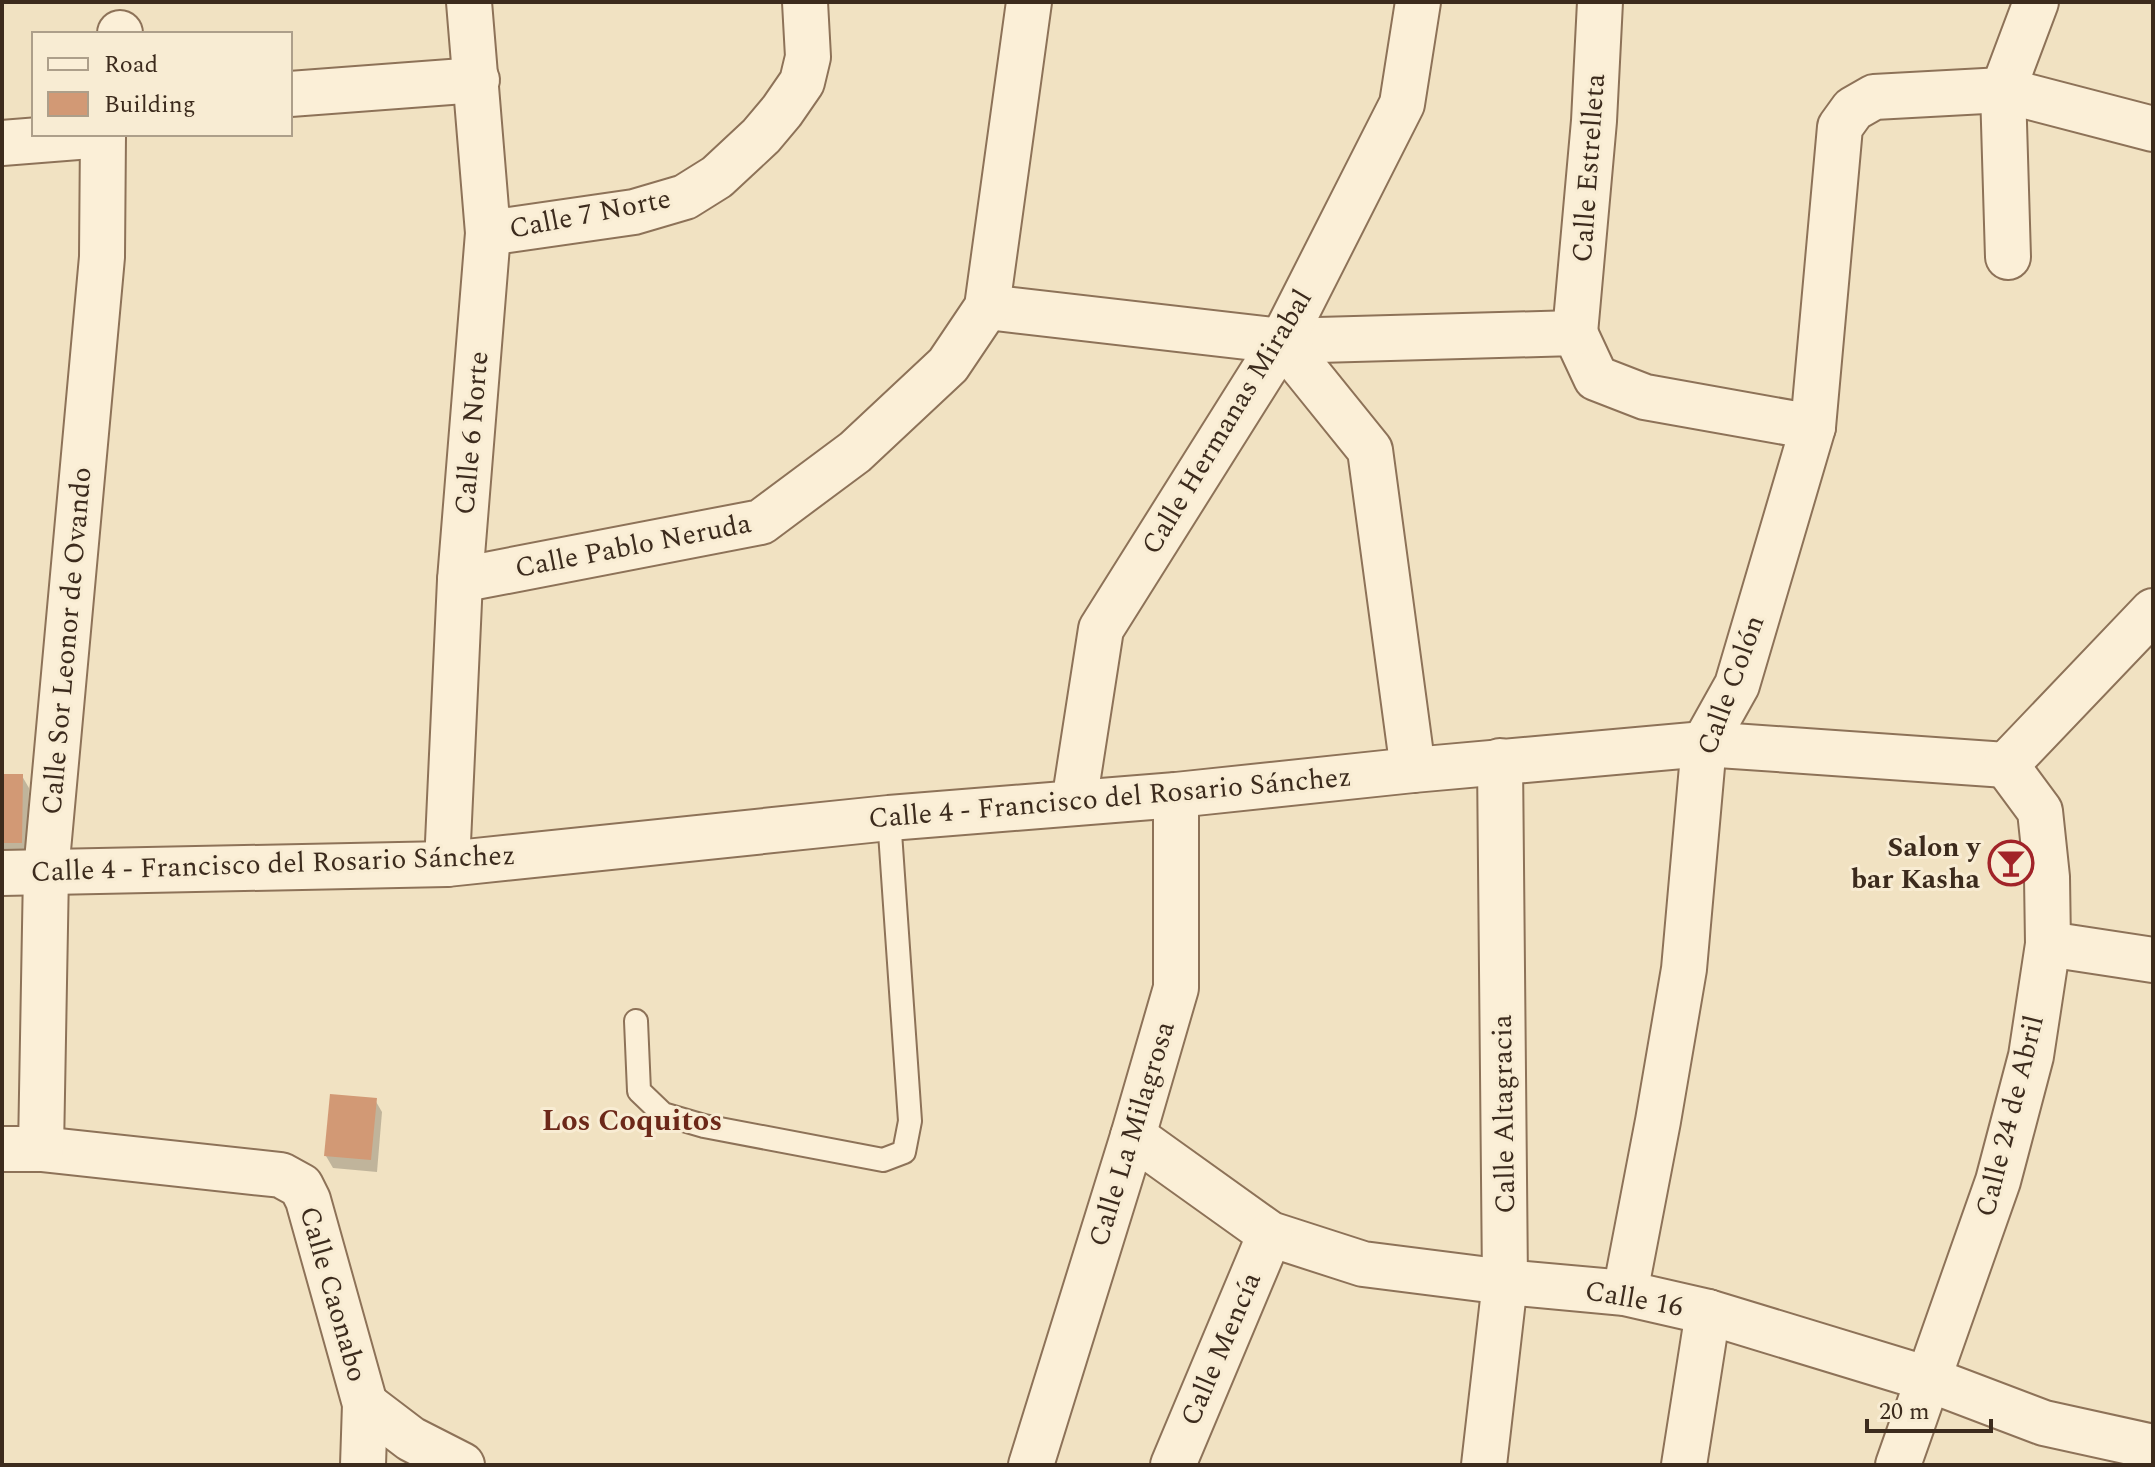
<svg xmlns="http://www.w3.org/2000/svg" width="2155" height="1467" font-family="Spectral,serif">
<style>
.shadow{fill:#0003}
.building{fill:#d29975}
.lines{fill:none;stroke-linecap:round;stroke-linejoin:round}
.service-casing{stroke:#8d7258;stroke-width:26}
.minor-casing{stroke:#8d7258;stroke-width:48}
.service{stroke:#fbefd7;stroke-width:22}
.minor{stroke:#fbefd7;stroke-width:44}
.labels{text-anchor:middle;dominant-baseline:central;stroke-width:6;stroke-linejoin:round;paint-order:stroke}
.street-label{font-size:28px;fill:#3c2b1d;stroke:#f8ecd3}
.poi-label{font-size:28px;font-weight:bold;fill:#3c2b1d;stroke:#f8ecd3;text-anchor:end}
.neighbourhood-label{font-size:30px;font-weight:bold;fill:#6c2819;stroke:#f8ecd3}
</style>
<rect width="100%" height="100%" fill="#f1e2c2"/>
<!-- shadow -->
<g class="shadow">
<polygon points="2,776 22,776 29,788 27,854 2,854"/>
<polygon points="375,1100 382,1112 377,1172 333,1168 326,1156"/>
</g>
<!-- building -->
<g class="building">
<polygon points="2,774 23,774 22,843 2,843"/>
<polygon points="330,1094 377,1098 371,1160 324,1156"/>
</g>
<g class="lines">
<!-- service casing -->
<g class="service-casing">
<polyline id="service" points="636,1021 639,1091 663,1114 704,1126 883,1160 904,1152 910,1121 889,818"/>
</g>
<!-- minor casing -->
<g class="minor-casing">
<g id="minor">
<polyline points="120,34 120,33"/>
<polyline points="290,94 477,80"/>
<polyline points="2,143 103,135"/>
<polyline points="488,233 634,212 685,197 717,177 761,136 782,111 802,82 808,57 805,2"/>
<polyline points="2008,257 2003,90 2036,2"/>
<polyline points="987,307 1282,341 1575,333 1596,378 1645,397 1813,427"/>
<polyline points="1575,333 1594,121 1600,2"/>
<polyline points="1282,341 1370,450 1413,770"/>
<polyline points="460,580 761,522 855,452 948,365 987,307 1029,2"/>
<polyline points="1074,803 1101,629 1282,341 1402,104 1418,2"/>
<polyline points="447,864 460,580 488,233 469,2"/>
<polyline points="2,873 447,864 889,818 1176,795 1413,770 1704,744 2006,765 2153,611"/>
<polyline points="2048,944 2153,960"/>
<polyline points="1133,1136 1270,1234 1363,1264 1505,1282 1625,1293 1708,1312 1928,1379 2044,1423 2153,1447"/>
<polyline points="2,1149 41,1149 281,1175 301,1186 308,1200 365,1404 363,1465"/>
<polyline points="41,1149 46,872 102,257 103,134"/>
<polyline points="1625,1293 1658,1121 1684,969 1704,744 1737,685 1813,427 1840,127 1853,109 1874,97 2003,90 2153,129"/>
<polyline points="365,1404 411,1439 462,1465"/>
<polyline points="1031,1465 1133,1136 1176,988 1176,795"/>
<polyline points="1173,1465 1270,1234"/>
<polyline points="1484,1465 1505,1282 1500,761"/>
<polyline points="1684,1465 1708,1312"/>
<polyline points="1898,1465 1998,1181 2031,1056 2048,944 2047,877 2040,811 2006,765"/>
</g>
</g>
<!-- service -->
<use href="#service" class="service"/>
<!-- minor -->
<use href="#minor" class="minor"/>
</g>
<!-- icons -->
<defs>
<g id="bar-ring" transform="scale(2.3)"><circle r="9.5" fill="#f8ecd3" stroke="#a12328" stroke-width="1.5"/><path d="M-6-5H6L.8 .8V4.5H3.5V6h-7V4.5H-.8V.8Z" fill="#a12328"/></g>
</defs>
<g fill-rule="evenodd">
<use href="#bar-ring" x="2011" y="863"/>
</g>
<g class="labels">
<!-- street labels -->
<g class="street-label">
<text transform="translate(1589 168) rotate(-86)">Calle Estrelleta</text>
<text transform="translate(590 214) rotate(-11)">Calle 7 Norte</text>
<text transform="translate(1227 422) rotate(-59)">Calle Hermanas Mirabal</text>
<text transform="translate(472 433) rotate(-85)">Calle 6 Norte</text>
<text transform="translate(633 546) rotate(-11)">Calle Pablo Neruda</text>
<text transform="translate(67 641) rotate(-85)">Calle Sor Leonor de Ovando</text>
<text transform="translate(1731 685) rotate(-70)">Calle Colón</text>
<text transform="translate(1110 798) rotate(-5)">Calle 4 - Francisco del Rosario Sánchez</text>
<text transform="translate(273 864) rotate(-2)">Calle 4 - Francisco del Rosario Sánchez</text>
<text transform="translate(1504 1114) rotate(-91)">Calle Altagracia</text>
<text transform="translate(2010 1116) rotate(-76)">Calle 24 de Abril</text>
<text transform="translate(1132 1134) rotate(-73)">Calle La Milagrosa</text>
<text transform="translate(333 1294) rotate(74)">Calle Caonabo</text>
<text transform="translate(1634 1299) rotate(10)">Calle 16</text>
<text transform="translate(1221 1349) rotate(-67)">Calle Mencía</text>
</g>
<!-- poi labels -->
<g class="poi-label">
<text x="1980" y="847">Salon y<tspan x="1980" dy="32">bar Kasha</tspan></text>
</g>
<!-- neighbourhood labels -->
<g class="neighbourhood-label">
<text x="632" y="1121">Los Coquitos</text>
</g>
</g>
<!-- border -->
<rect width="2155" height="1467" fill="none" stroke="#3c2b1d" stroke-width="8"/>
<!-- legend -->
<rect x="32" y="32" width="260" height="104" fill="#f8ecd3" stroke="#ad9f8a" stroke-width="2"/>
<rect x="48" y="58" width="40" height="12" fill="#fbefd7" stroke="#ad9f8a" stroke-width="2"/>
<text x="104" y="72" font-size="24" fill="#3c2b1d">Road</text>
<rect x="48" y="92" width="40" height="24" fill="#d29975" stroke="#ad9f8a" stroke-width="2"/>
<text x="104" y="112" font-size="24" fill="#3c2b1d">Building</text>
<!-- scale -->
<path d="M1867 1419v12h124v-12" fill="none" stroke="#3c2b1d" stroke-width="4"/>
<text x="1879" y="1419" font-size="24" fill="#3c2b1d" stroke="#f8ecd3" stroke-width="6" paint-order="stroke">20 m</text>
</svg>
